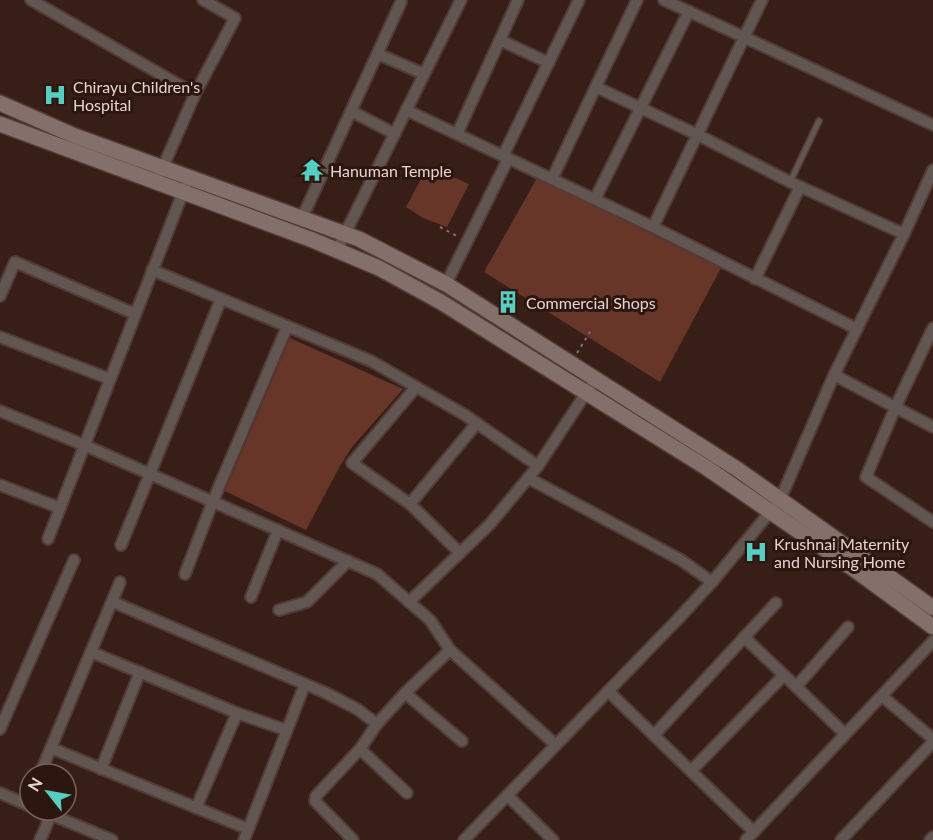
<svg xmlns="http://www.w3.org/2000/svg" width="933" height="840" font-family="Lato,sans-serif">
<style>
.green{fill:#683628}
.lines{fill:none;stroke-linecap:round;stroke-linejoin:round}
.lane-casing{stroke:#533c35;stroke-width:8}
.street-casing{stroke:#533c35;stroke-width:14}
.secondary-casing{stroke:#533c35;stroke-width:18}
.path{stroke:#85716a;stroke-width:2;stroke-dasharray:3 4.5;stroke-linecap:butt}
.lane{stroke:#625652;stroke-width:5}
.street{stroke:#625652;stroke-width:10}
.secondary{stroke:#84706a;stroke-width:15}
.labels{text-anchor:middle;dominant-baseline:central;stroke-width:6;stroke-linejoin:round;paint-order:stroke}
.poi-label{font-size:16px;fill:#e4d4cf;stroke:#2c160f;text-anchor:start}
</style>
<rect width="100%" height="100%" fill="#371f18"/>
<!-- green -->
<g class="green">
<polygon points="428,166 469,184 447,227 423,218 406,207"/>
<polygon points="537,178 721,268 660,382 484,272"/>
<polygon points="290,338 403,389 352,447 340,466 306,530 225,491"/>
</g>
<g class="lines">
<!-- lane casing -->
<g class="lane-casing">
<polyline id="lane" points="790,182 819,121"/>
</g>
<!-- street casing -->
<g class="street-casing">
<g id="street">
<polyline points="31,0 195,94"/>
<polyline points="664,0 933,125"/>
<polyline points="500,40 549,63"/>
<polyline points="378,54 424,74"/>
<polyline points="596,87 698,135 790,182 904,234"/>
<polyline points="406,110 653,227 857,329"/>
<polyline points="351,111 395,134"/>
<polyline points="457,134 518,0"/>
<polyline points="503,156 579,0"/>
<polyline points="160,174 195,94 235,18 203,0"/>
<polyline points="552,179 637,0"/>
<polyline points="595,199 689,11"/>
<polyline points="302,218 401,2"/>
<polyline points="653,227 762,0"/>
<polyline points="337,250 461,0"/>
<polyline points="152,270 371,361 465,415 538,466"/>
<polyline points="755,279 800,187"/>
<polyline points="446,284 508,159"/>
<polyline points="0,296 15,262 135,314"/>
<polyline points="933,328 895,408 866,477 933,522"/>
<polyline points="0,337 110,379"/>
<polyline points="834,375 933,427"/>
<polyline points="416,387 352,463 410,504 460,553"/>
<polyline points="0,411 84,445 377,574 430,620 450,650 556,745"/>
<polyline points="528,478 681,560 712,582"/>
<polyline points="0,485 60,508"/>
<polyline points="410,504 477,423"/>
<polyline points="48,539 189,177"/>
<polyline points="121,545 221,299"/>
<polyline points="185,574 213,501 287,327"/>
<polyline points="251,597 278,530"/>
<polyline points="113,602 326,693 357,709 377,724"/>
<polyline points="409,602 490,524 538,466 590,387"/>
<polyline points="279,610 307,602 348,561"/>
<polyline points="744,637 784,675"/>
<polyline points="91,652 237,713 286,730"/>
<polyline points="796,687 848,627"/>
<polyline points="608,691 754,832"/>
<polyline points="405,693 462,741"/>
<polyline points="882,696 933,739"/>
<polyline points="0,729 74,560"/>
<polyline points="654,735 776,603"/>
<polyline points="51,748 248,829"/>
<polyline points="360,749 407,793"/>
<polyline points="101,769 140,672"/>
<polyline points="691,771 784,675 845,734"/>
<polyline points="40,774 120,582"/>
<polyline points="0,793 30,806"/>
<polyline points="507,795 553,840"/>
<polyline points="196,808 237,713"/>
<polyline points="40,810 112,840"/>
<polyline points="40,840 51,815"/>
<polyline points="244,840 305,684"/>
<polyline points="353,840 315,801 316,796 360,749 377,724 405,693 450,650"/>
<polyline points="464,840 678,619 712,582 780,500 834,375 904,234 933,170"/>
<polyline points="746,840 933,641"/>
<polyline points="841,840 933,742"/>
<polyline points="930,840 933,837"/>
</g>
</g>
<!-- secondary casing -->
<g class="secondary-casing">
<g id="secondary">
<polyline points="0,103 75,136 359,239 446,284 737,469 933,608"/>
<polyline points="0,124 310,239 379,268 441,302 707,468 851,567 933,627"/>
</g>
</g>
<!-- path -->
<g class="path">
<polyline points="440,227 457,236"/>
<polyline points="577,353 590,332"/>
</g>
<!-- lane -->
<use href="#lane" class="lane"/>
<!-- street -->
<use href="#street" class="street"/>
<!-- secondary -->
<use href="#secondary" class="secondary"/>
</g>
<!-- icons -->
<defs>
<g id="hospital-bare" transform="scale(1.8)"><path d="M-5-5h3v3.5h4V-5h3V5h-3V1.5h-4V5h-3Z" fill="#57cec2" stroke="#2c160f" stroke-width="2.5" paint-order="stroke"/></g>
<g id="temple-bare" transform="scale(1.8)"><path d="M0-6L5-2H3V0L6.5 2.5H4V6H1.5V3h-3V6H-4V2.5H-6.5L-3 0V-2H-5Z" fill="#57cec2" stroke="#2c160f" stroke-width="2.5" paint-order="stroke"/></g>
<g id="building-bare" transform="scale(1.8)"><path d="M-4-6H4V6H1V3H-1V6H-4ZM-2.5-4.3h1.7v1.8h-1.7ZM.8-4.3h1.7v1.8H.8ZM-2.5-1h1.7V.8h-1.7ZM.8-1h1.7V.8H.8Z" fill="#57cec2" stroke="#2c160f" stroke-width="2.5" paint-order="stroke"/></g>
</defs>
<g fill-rule="evenodd">
<use href="#hospital-bare" x="55" y="95"/>
<use href="#temple-bare" x="312" y="170"/>
<use href="#building-bare" x="508" y="302"/>
<use href="#hospital-bare" x="756" y="552"/>
</g>
<g class="labels">
<!-- poi labels -->
<g class="poi-label">
<text x="73" y="86">Chirayu Children's<tspan x="73" dy="18">Hospital</tspan></text>
<text x="330" y="170">Hanuman Temple</text>
<text x="526" y="302">Commercial Shops</text>
<text x="774" y="543">Krushnai Maternity<tspan x="774" dy="18">and Nursing Home</tspan></text>
</g>
</g>
<!-- north arrow -->
<g transform="translate(48 792) rotate(301)"><circle r="28" fill="#2c160f" stroke="#76625c" stroke-width="1.5"/>
<path d="M0-4.5L10 22L0 15L-10 22Z" fill="#57cec2"/>
<text y="-9" font-size="16" font-weight="bold" text-anchor="middle" fill="#e4d4cf">N</text>
</g>
</svg>
